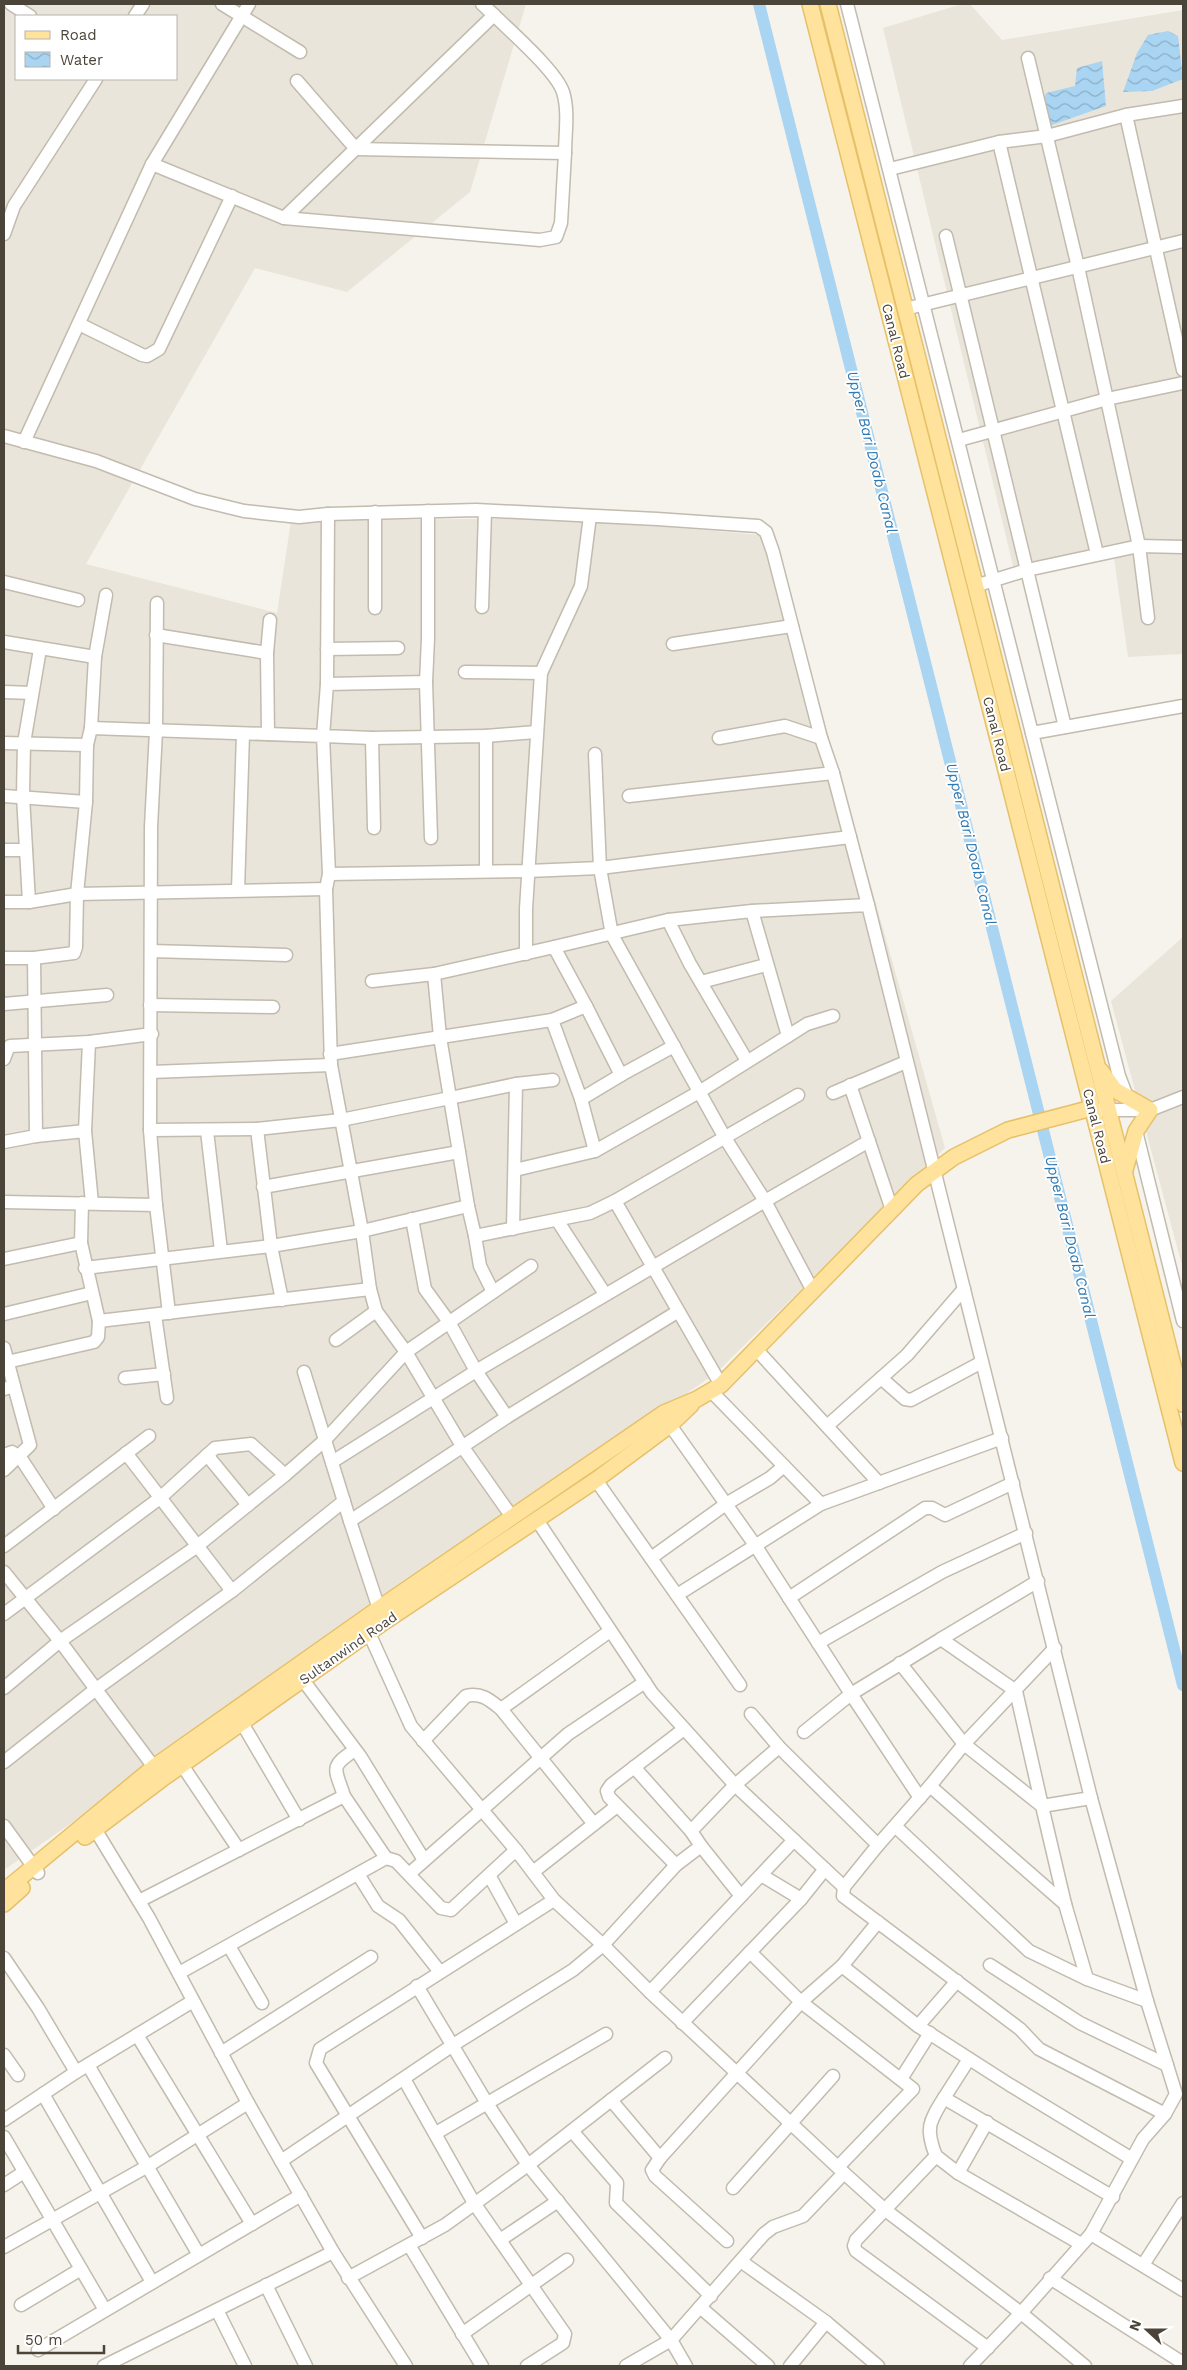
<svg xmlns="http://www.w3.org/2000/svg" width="1187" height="2370" font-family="'Work Sans',sans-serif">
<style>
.residential{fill:#eae5da;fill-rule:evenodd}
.water{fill:url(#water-waves)}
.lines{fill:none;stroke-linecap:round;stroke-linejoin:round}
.canal{stroke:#a9d4f2;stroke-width:12}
.minor-casing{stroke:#c2bbae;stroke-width:15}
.major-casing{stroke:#e6c16a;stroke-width:18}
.minor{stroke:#fff;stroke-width:12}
.major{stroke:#ffe39c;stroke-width:15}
.labels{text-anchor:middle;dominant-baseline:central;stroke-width:4;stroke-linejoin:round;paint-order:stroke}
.street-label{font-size:14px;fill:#4b4439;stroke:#fff}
.water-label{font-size:15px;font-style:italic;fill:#2e7ab2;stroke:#fff}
</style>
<defs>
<pattern id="water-waves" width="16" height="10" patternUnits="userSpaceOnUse" patternTransform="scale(1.25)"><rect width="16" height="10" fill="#a9d4f2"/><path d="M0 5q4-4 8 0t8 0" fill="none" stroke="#8caec5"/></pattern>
</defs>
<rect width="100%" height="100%" fill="#f6f3ec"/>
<!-- residential -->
<g class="residential">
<path d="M 4,4 L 526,4 L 470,192 L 347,292 L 255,268 L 86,564 L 277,613 L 291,521 L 563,518 L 772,536 L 945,1148 L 716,1373 L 4,1870 ZM 16,16 L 176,16 L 176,79 L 16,79 Z"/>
<polygon points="962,4 970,4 1002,40 1183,10 1183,654 1128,657 1112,544 1016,578 883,28"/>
<polygon points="1183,937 1183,1269 1111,1001"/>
</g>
<!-- water -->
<g class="water">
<polygon points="1168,31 1178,36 1183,79 1152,91 1123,92 1137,53 1148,35"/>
<polygon points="1102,61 1106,106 1049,126 1043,103 1046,93 1075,86 1077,68"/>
</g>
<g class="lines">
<!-- canal -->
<polyline class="canal" points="759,4 1183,1685"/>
<!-- minor casing -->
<g class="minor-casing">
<g id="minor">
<polyline points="11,4 30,16"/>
<polyline points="222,4 300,52"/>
<polyline points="847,4 1119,1076 1127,1097"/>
<polyline points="135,16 143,4"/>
<polyline points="1028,58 1078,267 1139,546 1148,618"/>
<path d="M 297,81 L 356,149 L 565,153 C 565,134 569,111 563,92 C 556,71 511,32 494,15"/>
<polyline points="1126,115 1183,370"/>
<polyline points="999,142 1097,554"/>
<polyline points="152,164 249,4"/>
<polyline points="890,169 999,142 1047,136 1126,115 1183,106"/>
<polyline points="284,218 540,240 556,237 561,223 565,153"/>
<polyline points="4,234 14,206 96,79"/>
<polyline points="946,236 1065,727"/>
<polyline points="905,309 1183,241"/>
<polyline points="79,324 142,355 147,356 159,349 232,196"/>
<polyline points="4,436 96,461 195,499 244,511 299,517 328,514 476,510 657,519 758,526 766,532 773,552 821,738 833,773"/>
<polyline points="959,440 1107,399 1183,383"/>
<polyline points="24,442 152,164 284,218 494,15 482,4"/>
<polyline points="428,511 428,639 426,682 327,684 323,736 372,738 486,736 486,871"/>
<polyline points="4,582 78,600"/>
<polyline points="975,586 1027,570 1139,546 1183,547"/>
<polyline points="482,607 485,511"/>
<polyline points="375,608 375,512"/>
<polyline points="156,635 267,653"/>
<polyline points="4,642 95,657"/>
<polyline points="673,644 792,626"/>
<polyline points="327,649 398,648"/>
<polyline points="465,672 541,673"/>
<polyline points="426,682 431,838"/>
<polyline points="327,684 328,514"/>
<polyline points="4,692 32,693"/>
<polyline points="91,728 95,657 106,595"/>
<polyline points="1032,733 1183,706"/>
<polyline points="268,734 267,653 270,620"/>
<polyline points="486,736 536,732"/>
<polyline points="372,738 374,828"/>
<polyline points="719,738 785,726 821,738"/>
<polyline points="4,743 87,745 91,728 323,736 329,874 326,889 331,1065 362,1231 370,1289 376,1311 406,1352 324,1441 285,1475 196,1547 60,1641 4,1688"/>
<polyline points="87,745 86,802 77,894 326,889"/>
<polyline points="595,754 600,868 612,935 725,1138 765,1201 869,1141"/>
<polyline points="4,796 86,802"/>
<polyline points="629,796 833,773 850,837"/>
<polyline points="4,850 26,850"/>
<polyline points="329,874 528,871 600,868 850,837 868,905"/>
<polyline points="238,890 243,734"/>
<polyline points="4,902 29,902 77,894 76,947 74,953 34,958 4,958"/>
<polyline points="29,902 23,796 24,743 40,649"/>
<polyline points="752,911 868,905 1091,1798 1147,2001 1176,2094 1165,2114 1143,2139 1091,2234 1021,2313 1085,2366"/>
<polyline points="668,920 690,964 747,1061"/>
<polyline points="554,947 668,920 752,911 788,1036"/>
<polyline points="151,951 286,955"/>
<polyline points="526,954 526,909 541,673 581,586 590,516"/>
<polyline points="34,958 36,1136"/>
<polyline points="372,981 434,974 440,1037 450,1098 516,1084 513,1229"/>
<polyline points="701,982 766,965"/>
<polyline points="4,1004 107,995"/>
<polyline points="150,1005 273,1007"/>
<polyline points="552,1020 581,1099 595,1151"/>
<polyline points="330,1054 552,1020 586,1006 554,947 434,974"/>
<polyline points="4,1059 8,1048 10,1046 89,1042 152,1034"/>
<polyline points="151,1072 331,1065"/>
<polyline points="621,1075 674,1046"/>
<polyline points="516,1084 553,1080"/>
<polyline points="850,1085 892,1210"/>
<polyline points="833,1093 906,1062"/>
<polyline points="581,1099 621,1075 586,1006"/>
<polyline points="1101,1110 1150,1110 1183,1097"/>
<polyline points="257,1129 271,1246 362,1231 468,1206"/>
<polyline points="150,1130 151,827 156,731 157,603"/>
<polyline points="85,1131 89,1042"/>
<polyline points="207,1131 221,1251"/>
<polyline points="1136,1131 1183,1321"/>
<polyline points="4,1142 36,1136 85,1131 92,1203"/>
<polyline points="515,1170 595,1151 699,1092 807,1024 833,1016"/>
<polyline points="263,1187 459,1152"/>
<polyline points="615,1201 798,1095"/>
<polyline points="4,1202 156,1205 150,1130 257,1129 341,1120 450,1098 468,1206 475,1236 590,1213 615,1201 721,1385"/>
<polyline points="82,1203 81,1243 99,1321 370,1289"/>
<polyline points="156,1205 169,1313"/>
<polyline points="412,1219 425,1289 449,1322 476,1371 507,1417"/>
<polyline points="557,1220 605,1294"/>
<polyline points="475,1236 480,1266 493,1292"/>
<polyline points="4,1259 81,1243"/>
<polyline points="85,1268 271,1246 282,1300"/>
<polyline points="4,1314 92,1293"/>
<polyline points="155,1315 167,1398"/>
<polyline points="336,1340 376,1311"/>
<polyline points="4,1348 14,1386 4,1389"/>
<polyline points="756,1349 879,1483"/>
<polyline points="7,1362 94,1342 98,1337 99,1321"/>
<polyline points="304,1372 350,1521 382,1618"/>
<polyline points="125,1378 164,1374"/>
<polyline points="881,1378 905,1399 911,1400 982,1362"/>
<polyline points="711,1391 821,1504"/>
<polyline points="670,1425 755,1545 851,1694 804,1732"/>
<polyline points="827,1426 907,1355 964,1289"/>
<polyline points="126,1453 232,1591"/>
<polyline points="4,1455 12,1452 20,1457 54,1509"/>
<polyline points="207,1455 248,1505"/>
<polyline points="332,1462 476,1371 765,1201 813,1291"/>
<polyline points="4,1470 30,1445 14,1386"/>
<polyline points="596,1480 740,1685"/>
<polyline points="512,1517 462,1446 406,1352 531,1266"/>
<polyline points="537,1520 652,1693 735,1785 844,1887"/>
<polyline points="350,1521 507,1417 677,1312"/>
<polyline points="4,1546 149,1436"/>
<polyline points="651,1558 726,1504 770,1478 784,1466"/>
<polyline points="4,1572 60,1641 159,1774"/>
<polyline points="677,1595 821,1504 1002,1438"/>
<polyline points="789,1598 925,1508 932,1508 945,1515 1013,1483"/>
<polyline points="4,1614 160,1498 215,1448 251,1444 285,1475"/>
<polyline points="365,1624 411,1726 516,1850 554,1900 603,1945 676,1865 701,1846 691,1831 735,1785 779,1747 878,1845"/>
<polyline points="941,1639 1038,1581"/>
<polyline points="818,1643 942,1572 1026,1533"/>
<polyline points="1055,1648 964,1744 930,1786 878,1845 844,1887 843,1896 1020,2029 1039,2049 1165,2114"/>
<polyline points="900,1663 964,1744 1042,1806 1065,1904 1087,1979"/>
<polyline points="297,1672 360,1756 424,1860"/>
<polyline points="501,1709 610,1631"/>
<polyline points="751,1714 779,1747"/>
<polyline points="242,1723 299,1820"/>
<path d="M 423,1741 L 466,1696 C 481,1692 490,1700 501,1709 L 594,1824"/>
<polyline points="4,1762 96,1689 232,1591 344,1501"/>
<polyline points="182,1765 239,1850"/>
<polyline points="634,1767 691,1831"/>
<polyline points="930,1786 1065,1904"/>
<path d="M 344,1796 C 335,1768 329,1767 355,1750"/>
<polyline points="920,1798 851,1694 941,1639 1016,1691 1042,1806 1091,1798"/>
<polyline points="4,1826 38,1873"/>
<polyline points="895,1826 1029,1951 1087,1979 1147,2001"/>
<polyline points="95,1829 149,1918 248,2103 333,2252 406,2366"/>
<polyline points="701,1846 741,1896"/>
<polyline points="386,1858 396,1861 441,1908 451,1910 516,1850"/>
<polyline points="676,1865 609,1797 607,1791 611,1785 684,1729"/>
<polyline points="533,1872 617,1806"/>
<polyline points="358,1874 378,1906 399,1920 440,1972"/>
<polyline points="409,1874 568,1734 645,1682"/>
<polyline points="489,1875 516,1924"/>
<polyline points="761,1875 801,1899"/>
<polyline points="139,1901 344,1796 386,1858 179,1973"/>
<polyline points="229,1946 262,2003"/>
<polyline points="750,1952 801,2002 913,2089 838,2167"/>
<polyline points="4,1958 38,2008 76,2072"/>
<polyline points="990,1965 1080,2023 1167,2065"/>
<polyline points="842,1966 878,1922"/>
<polyline points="417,1986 488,2105 528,2165 665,2058"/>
<polyline points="650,1992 794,1840"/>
<polyline points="682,2023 801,1899 825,1869"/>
<polyline points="918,2026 1010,2085 1132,2159"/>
<polyline points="137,2035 252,2224"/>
<polyline points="221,2053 371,1957"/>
<polyline points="4,2055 18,2075"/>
<polyline points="969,2059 944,2098 1113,2197"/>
<polyline points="88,2065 199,2255"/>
<polyline points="404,2079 474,2203 565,2334 563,2343 527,2366"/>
<polyline points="901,2079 930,2033"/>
<polyline points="43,2094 152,2282"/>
<polyline points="611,2100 660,2158"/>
<polyline points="4,2120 76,2072 193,2001"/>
<polyline points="572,2131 617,2183 616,2203 711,2296"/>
<polyline points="436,2133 606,2034"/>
<polyline points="4,2137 105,2310"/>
<path d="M 936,2156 C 925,2129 929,2122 944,2098"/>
<polyline points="281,2161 453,2045 573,1970 603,1945 650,1992 844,2173 803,2216 773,2227 764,2234 671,2340 686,2366"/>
<polyline points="844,2173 884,2209 1021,2313 970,2366"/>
<polyline points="958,2173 987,2122"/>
<polyline points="4,2185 24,2172"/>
<polyline points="733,2188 833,2076"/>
<polyline points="1091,2234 1183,2290"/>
<polyline points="422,2238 316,2063 320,2049 554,1900"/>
<polyline points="500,2240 558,2201"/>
<polyline points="727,2241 655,2176 652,2170 660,2158 801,2002 842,1966 918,2026 957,1981"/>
<polyline points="409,2245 482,2366"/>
<polyline points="4,2247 148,2166 248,2103"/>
<polyline points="742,2262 826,2322 878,2366"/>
<polyline points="1143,2265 1183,2203"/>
<polyline points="348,2278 445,2225 528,2165 671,2340 626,2366"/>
<polyline points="1050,2278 1183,2363"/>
<polyline points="266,2285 306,2366"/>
<polyline points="21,2305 81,2269"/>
<polyline points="700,2307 768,2366"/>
<polyline points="217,2310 245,2366"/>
<polyline points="462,2334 567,2260"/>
<polyline points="988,2348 856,2251 854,2246 856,2240 936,2156 958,2173 1081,2244"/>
<polyline points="38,2350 301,2195"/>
<polyline points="104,2366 333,2252"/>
<polyline points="790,2366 826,2322"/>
</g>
</g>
<!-- major casing -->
<g class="major-casing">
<g id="major">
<polyline points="810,4 1183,1463"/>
<polyline points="828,4 1183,1404"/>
<polyline points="1101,1071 1115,1090 1150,1110 1136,1131 1125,1170"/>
<polyline points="85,1837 162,1779 384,1622 596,1480 670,1425 691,1405"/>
<polyline points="4,1891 154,1767 378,1609 664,1413 697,1399 721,1385 917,1184 954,1157 1008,1130 1092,1108"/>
<polyline points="4,1904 22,1888"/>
</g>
</g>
<!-- minor -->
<use href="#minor" class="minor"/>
<!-- major -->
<use href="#major" class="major"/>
</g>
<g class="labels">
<!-- street labels -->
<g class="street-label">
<text transform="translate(896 341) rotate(76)">Canal Road</text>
<text transform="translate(997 734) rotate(76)">Canal Road</text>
<text transform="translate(1097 1126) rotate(76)">Canal Road</text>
<text transform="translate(348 1648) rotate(-35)">Sultanwind Road</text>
</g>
<!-- water labels -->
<g class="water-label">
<text transform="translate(872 452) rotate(76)">Upper Bari Doab Canal</text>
<text transform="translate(971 844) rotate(76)">Upper Bari Doab Canal</text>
<text transform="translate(1070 1237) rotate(76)">Upper Bari Doab Canal</text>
</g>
</g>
<!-- border -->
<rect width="1187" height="2370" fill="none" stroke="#4b4439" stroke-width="10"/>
<!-- legend -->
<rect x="15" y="15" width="162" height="65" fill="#ffffff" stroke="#b7b4b0"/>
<rect x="25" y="31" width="25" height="8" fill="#ffe39c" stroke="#b7b4b0"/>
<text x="60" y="40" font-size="15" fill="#4b4439">Road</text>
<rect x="25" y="52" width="25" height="15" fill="url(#water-waves)" stroke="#b7b4b0"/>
<text x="60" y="65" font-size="15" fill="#4b4439">Water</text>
<!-- north arrow -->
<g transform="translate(1147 2330) rotate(291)" stroke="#ffffff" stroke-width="4" paint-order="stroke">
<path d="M0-4L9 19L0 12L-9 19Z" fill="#4b4439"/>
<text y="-8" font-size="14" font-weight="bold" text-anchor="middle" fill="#4b4439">N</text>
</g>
<!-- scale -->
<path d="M18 2345v8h86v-8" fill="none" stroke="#4b4439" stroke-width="2.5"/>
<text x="25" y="2345" font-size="15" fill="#4b4439" stroke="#ffffff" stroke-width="4" paint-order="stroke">50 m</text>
</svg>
